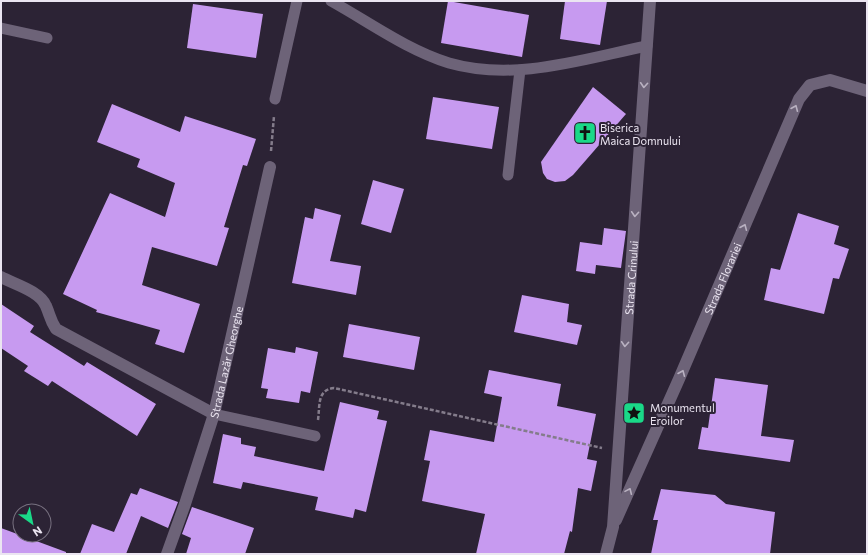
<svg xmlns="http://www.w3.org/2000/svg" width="868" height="555" font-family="Commissioner,sans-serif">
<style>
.building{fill:#c79af0}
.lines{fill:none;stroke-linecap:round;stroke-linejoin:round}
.path{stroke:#847c8b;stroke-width:2.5;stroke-dasharray:4 2;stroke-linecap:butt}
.lane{stroke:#6d6378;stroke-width:11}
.street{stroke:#6d6378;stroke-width:12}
.oneway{stroke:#b9b1c1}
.labels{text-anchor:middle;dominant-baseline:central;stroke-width:4;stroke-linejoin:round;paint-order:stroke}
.poi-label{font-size:11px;fill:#ebe5f1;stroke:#2c2335;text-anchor:start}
.street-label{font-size:11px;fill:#ebe5f1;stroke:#2c2335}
</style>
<rect width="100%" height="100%" fill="#2c2335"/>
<!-- building -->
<g class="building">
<polygon points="448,1 529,15 522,57 441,43"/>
<polygon points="565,1 607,1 600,45 560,39"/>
<polygon points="193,4 263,14 256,58 187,48"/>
<polygon points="593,87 626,114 573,175 565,181 555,182 547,179 543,173 541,162"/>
<polygon points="433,97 499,107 492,149 426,139"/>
<polygon points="112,104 180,132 185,116 256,139 247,166 243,165 224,227 229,228 217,266 152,247 142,285 200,304 184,353 155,344 160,330 96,312 97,310 63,294 110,193 165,217 175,183 137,167 140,159 97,142"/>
<polygon points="373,180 404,189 391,233 361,224"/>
<polygon points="315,208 341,215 330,261 361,266 356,295 292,283 305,217 313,219"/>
<polygon points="798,213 839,226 834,244 849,249 839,279 833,278 824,314 764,300 771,268 780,270"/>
<polygon points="604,228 626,231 621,268 596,265 595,274 576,271 580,242 602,245"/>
<polygon points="522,295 569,304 567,322 582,325 577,345 514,332"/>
<polygon points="1,304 34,326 30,332 84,366 87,362 156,404 137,436 52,381 48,386 24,371 28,366 1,348"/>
<polygon points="349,324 420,337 414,370 343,357"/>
<polygon points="296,347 318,352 310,393 301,391 299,403 266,398 268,389 261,388 268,348 295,353"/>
<polygon points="489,370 561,384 557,406 596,414 587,459 597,461 591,491 578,488 572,532 570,531 564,554 476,554 485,514 422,501 430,461 424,460 430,430 494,442 502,397 484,393"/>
<polygon points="715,378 768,385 761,436 794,440 790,462 698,449 702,427 708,428"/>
<polygon points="340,402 379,411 377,419 387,421 366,512 355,509 353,518 315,510 318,497 243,482 241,489 213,483 223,434 241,438 241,444 256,447 254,456 324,471"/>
<polygon points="140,488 178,502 168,528 141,516 126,554 80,554 92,524 114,532 131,493 137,495"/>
<polygon points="661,489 715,495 726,504 775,512 770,554 651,554 658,520 653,520"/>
<polygon points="192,507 254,528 245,554 186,554 191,538 182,534"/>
<polygon points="1,528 66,552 66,554 1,554"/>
</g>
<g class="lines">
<!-- path -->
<g class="path">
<polyline points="271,151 274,116"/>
<path d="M 318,420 C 320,405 317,390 334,388 L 602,448"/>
</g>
<!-- lane -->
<g class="lane">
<path d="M 331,1 C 369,22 407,50 449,63 C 515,82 583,59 647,46"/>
<polyline points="1,28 47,38"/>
<polyline points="275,99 297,1"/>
<polyline points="508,175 520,70"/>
<polyline points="214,414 315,436"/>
</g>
<!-- street -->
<g class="street">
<path d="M 1,277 C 14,284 40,291 46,306 C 50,315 50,320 56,329 L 214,414"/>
<path id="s1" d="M 616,520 L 679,379 L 799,99 L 810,85 L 830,80 L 867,91"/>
<path id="s2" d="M 167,554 L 185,504 L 214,414 L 270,167"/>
<path id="s3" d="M 606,554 L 613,527 L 650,1"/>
</g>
</g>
<!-- one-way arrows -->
<defs><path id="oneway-chevron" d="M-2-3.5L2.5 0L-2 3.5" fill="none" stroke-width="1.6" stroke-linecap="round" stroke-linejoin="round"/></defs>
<g class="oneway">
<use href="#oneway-chevron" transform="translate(644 85) rotate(94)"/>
<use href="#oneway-chevron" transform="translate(795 108) rotate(-67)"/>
<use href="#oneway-chevron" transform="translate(635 214) rotate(94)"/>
<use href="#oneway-chevron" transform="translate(744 227) rotate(-67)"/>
<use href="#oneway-chevron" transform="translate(625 344) rotate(94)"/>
<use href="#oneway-chevron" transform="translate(682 373) rotate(-67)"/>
<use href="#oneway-chevron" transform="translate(629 491) rotate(-66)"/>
</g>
<!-- icons -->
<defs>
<g id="church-square" transform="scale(1.15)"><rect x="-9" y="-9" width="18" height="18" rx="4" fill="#1ad988" stroke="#2c2335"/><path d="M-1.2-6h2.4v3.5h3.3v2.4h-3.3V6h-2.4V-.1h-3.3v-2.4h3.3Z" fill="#111"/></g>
<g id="sight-square" transform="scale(1.15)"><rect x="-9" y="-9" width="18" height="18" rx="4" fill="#1ad988" stroke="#2c2335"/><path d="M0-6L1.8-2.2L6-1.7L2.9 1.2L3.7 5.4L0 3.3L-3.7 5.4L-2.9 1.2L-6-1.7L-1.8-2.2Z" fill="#111"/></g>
</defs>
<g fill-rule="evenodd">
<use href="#church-square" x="585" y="133"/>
<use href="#sight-square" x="634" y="413"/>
</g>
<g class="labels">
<!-- poi labels -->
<g class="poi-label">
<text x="600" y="127">Biserica<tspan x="600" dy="13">Maica Domnului</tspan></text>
<text x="650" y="407">Monumentul<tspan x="650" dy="13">Eroilor</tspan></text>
</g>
<!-- street labels -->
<g class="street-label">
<text stroke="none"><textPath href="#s3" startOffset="278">Strada Crinului</textPath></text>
<text stroke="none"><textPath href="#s1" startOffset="264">Strada Florariei</textPath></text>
<text stroke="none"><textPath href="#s2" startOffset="201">Strada Lazăr Gheorghe</textPath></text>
</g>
</g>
<!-- border -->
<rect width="868" height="555" fill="none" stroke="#ebe5f1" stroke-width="4"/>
<!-- north arrow -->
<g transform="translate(32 523) rotate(147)"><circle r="19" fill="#2c2335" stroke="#787180"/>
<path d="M0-3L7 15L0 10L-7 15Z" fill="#1ad988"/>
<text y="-6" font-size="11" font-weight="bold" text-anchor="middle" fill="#ebe5f1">N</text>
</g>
</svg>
